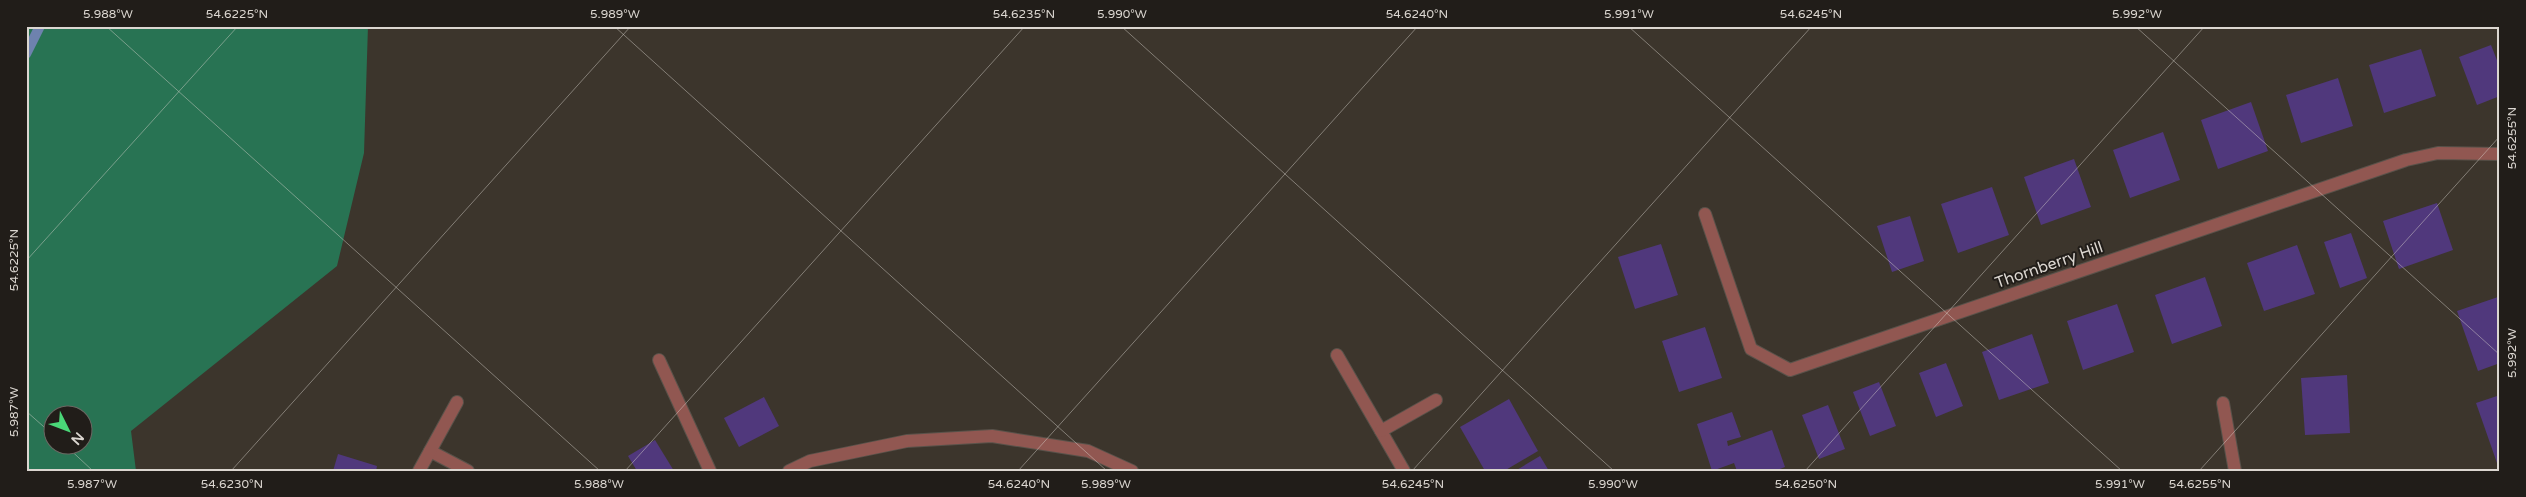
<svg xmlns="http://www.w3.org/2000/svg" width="2526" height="497" font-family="'Varela Round',sans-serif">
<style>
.forest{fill:#287353;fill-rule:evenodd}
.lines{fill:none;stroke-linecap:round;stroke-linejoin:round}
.stream{stroke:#6e82ae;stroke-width:10}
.building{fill:#50387c}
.minor-casing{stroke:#59524a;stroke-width:14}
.minor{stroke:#915751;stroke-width:12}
.ticks{fill:none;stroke:#dbd6d0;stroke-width:1;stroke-opacity:0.45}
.labels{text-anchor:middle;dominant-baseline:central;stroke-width:4;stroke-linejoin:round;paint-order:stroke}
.street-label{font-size:16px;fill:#dbd6d0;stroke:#211d19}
.neatline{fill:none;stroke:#dbd6d0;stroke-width:2}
.ticks-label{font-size:12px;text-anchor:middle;fill:#dbd6d0}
</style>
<rect width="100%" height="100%" fill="#3c352c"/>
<!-- forest -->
<path class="forest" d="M 26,26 L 368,26 L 364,153 L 337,266 L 131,431 L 136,471 L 26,471 ZM 52,414 L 82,414 L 82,444 L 52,444 Z"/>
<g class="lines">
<!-- stream -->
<polyline class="stream" points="26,54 40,26"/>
</g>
<!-- building -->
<g class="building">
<polygon points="2491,45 2500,68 2500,96 2477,105 2459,57"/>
<polygon points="2421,49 2436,96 2384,113 2369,65"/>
<polygon points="2338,78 2353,126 2301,143 2286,95"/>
<polygon points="2251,102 2268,151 2218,169 2201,120"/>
<polygon points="2163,132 2180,180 2130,198 2113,150"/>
<polygon points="2074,159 2091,207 2041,225 2024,177"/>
<polygon points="1992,187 2009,235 1958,253 1941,204"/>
<polygon points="2437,203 2453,250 2399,269 2383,221"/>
<polygon points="1910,216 1924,261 1892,272 1877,226"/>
<polygon points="2351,233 2367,278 2340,288 2324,242"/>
<polygon points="1661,244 1678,295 1635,309 1618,257"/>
<polygon points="2297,245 2315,294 2264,311 2247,263"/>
<polygon points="2205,277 2222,326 2172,344 2155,295"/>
<polygon points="2498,297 2500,303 2500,363 2478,371 2457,311"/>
<polygon points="2117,304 2134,352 2083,370 2067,321"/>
<polygon points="1705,327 1722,378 1679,392 1662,341"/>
<polygon points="2032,334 2049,383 1999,400 1982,352"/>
<polygon points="1946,363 1963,406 1936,417 1919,373"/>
<polygon points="2347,375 2350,433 2305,435 2301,378"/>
<polygon points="1879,382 1896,426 1870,436 1853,392"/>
<polygon points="2500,395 2500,463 2497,463 2476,403"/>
<polygon points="764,397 779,426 739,447 724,418"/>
<polygon points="1509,399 1538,451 1504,471 1485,471 1460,427"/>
<polygon points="1828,405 1845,449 1819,459 1802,415"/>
<polygon points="1732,412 1741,437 1727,441 1728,446 1772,430 1785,467 1775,471 1737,471 1734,463 1712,471 1697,424"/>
<polygon points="655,440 674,471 637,471 628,456"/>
<polygon points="338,454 377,466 376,471 333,471"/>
<polygon points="1540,456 1549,471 1515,471"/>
</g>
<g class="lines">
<!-- minor casing -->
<g class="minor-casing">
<g id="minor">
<polyline points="1705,214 1751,349 1790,370 2406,160 2438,153 2500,154"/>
<polyline points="1337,355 1404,471"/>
<polyline points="659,360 710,471"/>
<polyline points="2223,403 2235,471"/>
<polyline points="1381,431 1436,400"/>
<polyline points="430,451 468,471"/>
<polyline points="419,471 457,402"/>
<polyline points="789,471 810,461 907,441 992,436 1088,451 1132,471"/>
</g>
</g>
<!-- minor -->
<use href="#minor" class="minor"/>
</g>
<!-- ticks -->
<path class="ticks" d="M 106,26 L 600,471M 614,26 L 1107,471M 1121,26 L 1614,471M 1628,26 L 2122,471M 2135,26 L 2500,355M 26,261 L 238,26M 26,411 L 52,434M 64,444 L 93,471M 231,471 L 631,26M 625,471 L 1025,26M 1018,471 L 1418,26M 1412,471 L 1812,26M 1805,471 L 2205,26M 2199,471 L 2500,136"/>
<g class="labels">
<!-- street labels -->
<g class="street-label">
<text transform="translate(2049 265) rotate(-19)">Thornberry Hill</text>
</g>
</g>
<!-- border -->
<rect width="2526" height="497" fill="none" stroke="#211d19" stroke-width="55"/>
<!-- north arrow -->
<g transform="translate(68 430) rotate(132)"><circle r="24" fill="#211d19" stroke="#6b6762"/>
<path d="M0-4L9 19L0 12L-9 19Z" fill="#4ad778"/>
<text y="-8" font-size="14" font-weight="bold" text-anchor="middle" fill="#dbd6d0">N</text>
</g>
<rect x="28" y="28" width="2470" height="442" class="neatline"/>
<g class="ticks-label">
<text x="108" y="18">5.988°W</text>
<text x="237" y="18">54.6225°N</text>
<text x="615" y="18">5.989°W</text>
<text x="1024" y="18">54.6235°N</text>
<text x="1122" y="18">5.990°W</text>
<text x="1417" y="18">54.6240°N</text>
<text x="1629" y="18">5.991°W</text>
<text x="1811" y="18">54.6245°N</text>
<text x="2137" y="18">5.992°W</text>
<text transform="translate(2512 138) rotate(-90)" y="4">54.6255°N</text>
<text transform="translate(14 260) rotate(-90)" y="4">54.6225°N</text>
<text transform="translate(2512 353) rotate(-90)" y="4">5.992°W</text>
<text transform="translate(14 412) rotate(-90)" y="4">5.987°W</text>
<text x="92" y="488">5.987°W</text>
<text x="232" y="488">54.6230°N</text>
<text x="599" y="488">5.988°W</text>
<text x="1019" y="488">54.6240°N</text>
<text x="1106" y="488">5.989°W</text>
<text x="1413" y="488">54.6245°N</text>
<text x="1613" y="488">5.990°W</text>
<text x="1806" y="488">54.6250°N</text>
<text x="2120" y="488">5.991°W</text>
<text x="2200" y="488">54.6255°N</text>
</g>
</svg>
